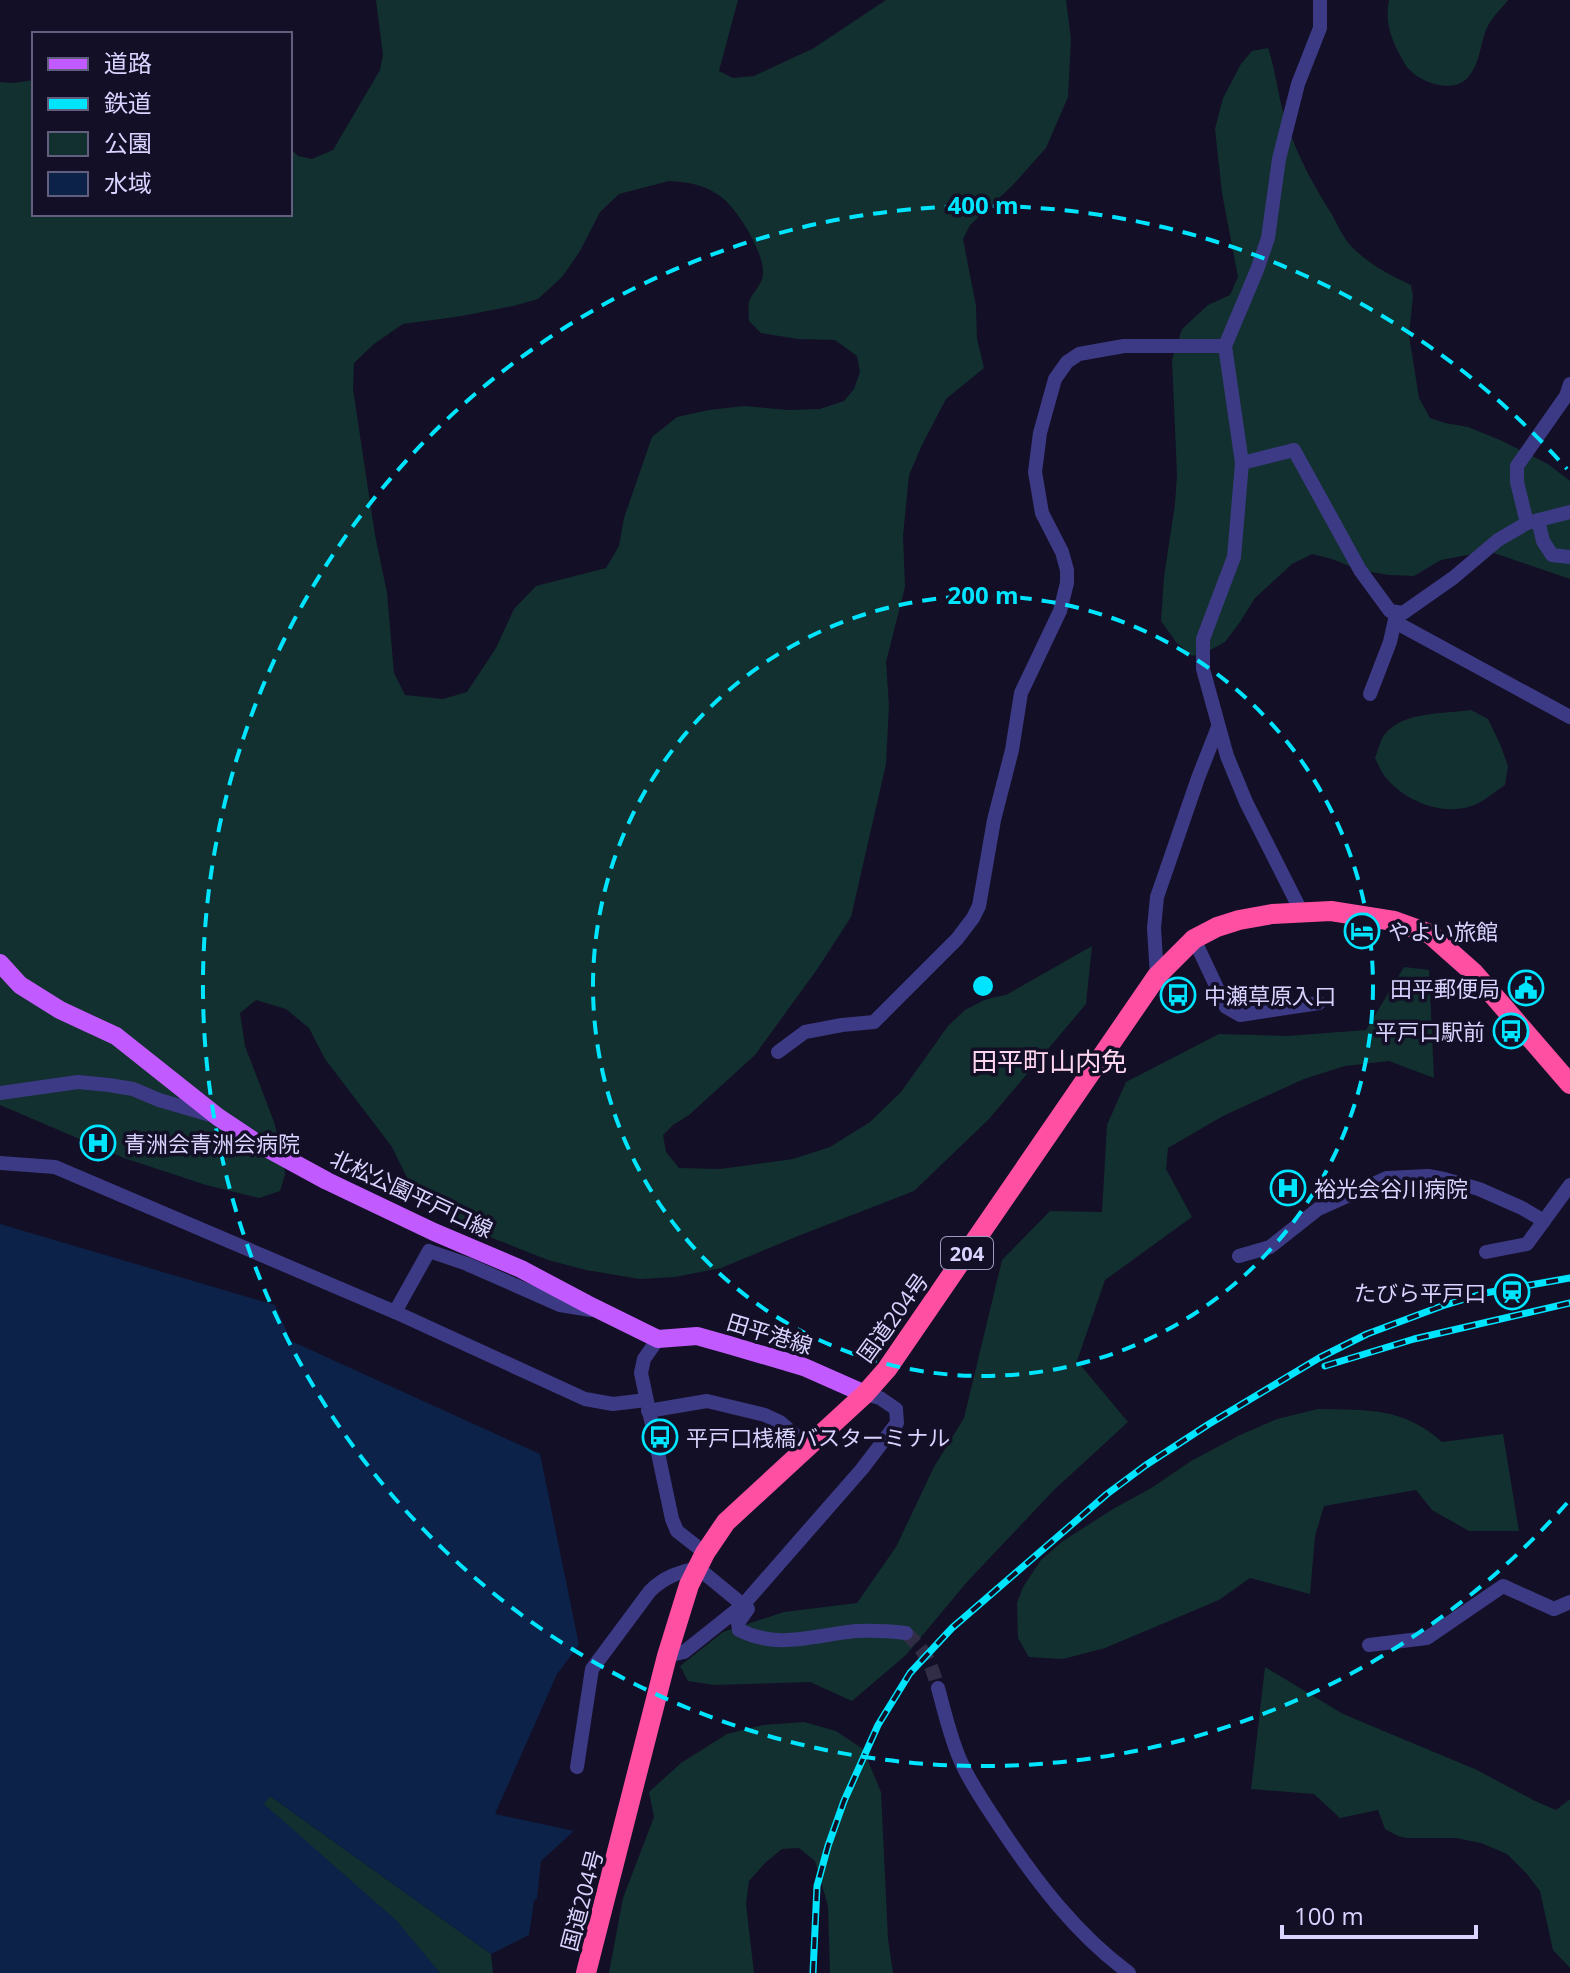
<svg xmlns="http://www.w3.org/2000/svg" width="1570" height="1973" font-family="'Open Sans','Noto Sans JP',sans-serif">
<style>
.green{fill:#12302f;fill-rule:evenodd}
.water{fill:#0c2248}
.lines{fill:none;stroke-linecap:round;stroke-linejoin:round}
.minor-tunnel{stroke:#312d47;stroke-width:14;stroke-dasharray:14 7;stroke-linecap:butt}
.minor{stroke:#3d3a85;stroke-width:14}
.major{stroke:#c25bff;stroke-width:18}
.highway{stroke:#ff4fa3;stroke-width:20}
.rail-casing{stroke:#00e5ff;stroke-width:7}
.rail{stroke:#130f26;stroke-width:4;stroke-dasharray:12;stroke-linecap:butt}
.ring{fill:none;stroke:#00e5ff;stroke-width:4;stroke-dasharray:14 10}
.labels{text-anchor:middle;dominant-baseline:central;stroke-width:7;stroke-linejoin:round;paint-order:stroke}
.shield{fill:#130f26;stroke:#9e99be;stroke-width:2}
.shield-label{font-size:20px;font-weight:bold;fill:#d9d4ff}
.poi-label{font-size:22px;fill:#d9d4ff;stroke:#130f26;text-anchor:start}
.street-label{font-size:22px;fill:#d9d4ff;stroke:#130f26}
.quarter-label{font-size:26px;fill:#ffd6f0;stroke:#130f26}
.centre{fill:#00e5ff;stroke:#130f26;stroke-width:4}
.ring-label{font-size:24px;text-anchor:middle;font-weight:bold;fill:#00e5ff;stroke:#130f26;stroke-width:7;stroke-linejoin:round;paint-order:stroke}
</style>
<rect width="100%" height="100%" fill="#130f26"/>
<!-- green -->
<g class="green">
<path d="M 376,0 L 738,0 L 719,71 L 733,78 L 754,76 L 814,48 L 886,0 L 1066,0 L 1071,39 L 1068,97 L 1046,148 L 1012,186 L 970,225 L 963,239 L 976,306 L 977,339 L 984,368 L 946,399 L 922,445 L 909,475 L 903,536 L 905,587 L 886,662 L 889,705 L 886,764 L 851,917 L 818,968 L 755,1055 L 689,1115 L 673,1125 L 663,1135 L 666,1152 L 679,1168 L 720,1169 L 793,1159 L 830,1147 L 870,1122 L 901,1092 L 948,1026 L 965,1010 L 986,999 L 1006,995 L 1092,946 L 1086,1004 L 989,1119 L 914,1191 L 798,1236 L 721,1268 L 675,1277 L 640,1279 L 586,1270 L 548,1260 L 462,1226 L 429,1206 L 413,1190 L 392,1147 L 325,1059 L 309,1028 L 286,1009 L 256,1000 L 240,1013 L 245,1046 L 274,1122 L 283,1156 L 285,1175 L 280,1191 L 259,1198 L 206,1185 L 124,1158 L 0,1105 L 0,82 L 13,83 L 34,80 L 34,214 L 290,214 L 290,148 L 298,156 L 312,159 L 333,150 L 380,70 L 383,55 ZM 669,181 C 687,182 702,184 717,194 C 735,204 765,253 763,274 C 762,286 752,292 749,302 C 748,307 749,316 749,321 L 761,333 L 798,339 L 835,340 L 857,356 L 860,372 L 854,389 L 844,401 L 820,409 L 788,410 L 744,406 L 709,410 L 677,417 L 652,437 L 624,518 L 619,546 L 606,568 L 536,586 L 514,609 L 496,648 L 467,692 L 443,699 L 405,695 L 394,673 L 387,593 L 375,535 L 353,389 L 354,363 L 374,344 L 403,324 L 462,316 L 513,306 L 538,299 L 562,277 L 580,251 L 600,212 L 619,194 Z"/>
<path d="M 1389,0 L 1508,0 C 1501,9 1490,19 1486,30 C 1480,45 1480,63 1469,76 C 1454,96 1416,82 1405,64 C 1393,43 1384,25 1389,0 Z"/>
<path d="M 1268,48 C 1275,68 1277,88 1282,108 C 1294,149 1309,178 1331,213 C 1337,223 1342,236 1350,245 C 1367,263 1389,275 1411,285 L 1413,296 L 1409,335 L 1419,398 L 1430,418 L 1445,423 L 1468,427 L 1500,440 L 1548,464 L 1570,481 L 1570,579 L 1488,551 L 1441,560 L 1414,576 L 1389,575 L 1359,570 L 1332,559 L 1312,554 L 1292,564 L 1255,598 L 1240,622 L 1225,642 L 1205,653 L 1192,656 L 1176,642 L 1161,621 L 1164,577 L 1175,504 L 1177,474 L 1172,360 L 1182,329 L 1208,305 L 1230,295 L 1238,277 L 1222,193 L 1215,129 L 1223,98 L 1241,64 L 1252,51 Z"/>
<path d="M 1471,710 L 1488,719 L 1500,744 L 1508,766 L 1505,785 C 1497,790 1488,798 1479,803 C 1449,818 1409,804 1388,780 C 1382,774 1379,766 1375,758 C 1378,751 1380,740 1385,734 C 1404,711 1444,714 1471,710 Z"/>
<polygon points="1404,967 1429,970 1434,1078 1389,1061 1345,1066 1304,1079 1223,1116 1168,1148 1166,1169 1192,1217 1105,1280 1077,1361 1128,1422 1054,1490 967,1582 906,1655 852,1701 810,1682 714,1685 688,1681 680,1666 723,1632 784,1612 857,1603 896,1547 934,1467 964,1418 1002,1260 1050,1211 1102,1212 1107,1125 1126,1082 1219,1034 1287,1036 1366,1030"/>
<path d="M 1318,1409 C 1367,1410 1403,1407 1442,1442 L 1503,1434 L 1519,1531 L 1469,1531 L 1432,1510 L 1416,1490 L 1324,1506 L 1315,1536 L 1310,1594 L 1250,1578 L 1219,1600 L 1105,1648 L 1063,1659 L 1029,1657 L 1018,1638 L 1017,1603 L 1023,1587 L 1041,1560 L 1063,1541 L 1113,1509 L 1153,1487 L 1191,1461 L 1240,1435 L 1277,1419 Z"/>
<polygon points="1265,1667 1343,1714 1477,1770 1535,1801 1556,1810 1570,1799 1570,1968 1553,1950 1540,1891 1527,1874 1507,1854 1481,1843 1456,1838 1407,1838 1398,1836 1385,1829 1378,1810 1340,1818 1314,1794 1251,1789"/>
<polygon points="804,1722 836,1731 863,1749 881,1792 888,1939 893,1973 830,1973 828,1906 815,1861 799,1848 782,1849 766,1862 749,1881 746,1904 754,1973 609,1973 623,1898 654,1817 649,1792 681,1763 727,1734 763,1725"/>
<polygon points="270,1796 491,1954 493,1973 440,1973 396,1921 263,1804"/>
</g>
<!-- water -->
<polygon class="water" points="0,1224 275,1305 291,1341 540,1454 579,1645 557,1674 495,1814 574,1831 541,1861 537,1898 534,1901 529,1935 491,1954 270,1796 264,1804 397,1921 440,1973 0,1973"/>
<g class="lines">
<!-- minor-tunnel -->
<path class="minor-tunnel" d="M 906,1633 C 927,1653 930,1661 938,1688"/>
<!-- minor -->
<g class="minor">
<polyline points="1242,463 1294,450 1360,570 1390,611 1403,613 1453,578 1498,540 1527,523 1570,512"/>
<polyline points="1538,520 1543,541 1552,555 1570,557"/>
<polyline points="1527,523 1517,482 1517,466 1566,396 1570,384"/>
<polyline points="1395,622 1570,717"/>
<polyline points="1370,694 1390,642 1396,615"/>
<polyline points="1302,913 1246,802 1227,756 1203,669 1203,639 1234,557 1242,463 1225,346 1257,270 1268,238 1279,159 1298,84 1320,28 1320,0"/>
<polyline points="1194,939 1226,1007 1240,1015 1319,1003"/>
<polyline points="1157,976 1154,928 1157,897 1198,778 1218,727"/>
<polyline points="778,1052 805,1032 842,1025 874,1022 957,939 973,918 979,906 994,820 1012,750 1021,693 1060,611 1067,583 1067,570 1062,552 1042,513 1035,472 1040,433 1055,379 1067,362 1079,354 1124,346 1225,346"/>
<polyline points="0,1093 78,1082 109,1085 133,1089 159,1100 214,1116"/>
<polyline points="0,1163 55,1167 395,1312 429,1251 467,1264 560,1305 591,1310"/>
<polyline points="1486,1252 1527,1244 1570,1185"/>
<polyline points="1239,1256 1270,1247 1318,1209 1387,1178 1428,1176 1444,1179 1479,1189 1522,1208 1544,1221"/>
<polyline points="395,1312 585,1399 613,1404 646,1400"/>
<polyline points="658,1339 644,1359 641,1373 672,1519 677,1531 705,1553"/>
<polyline points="648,1411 707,1401 765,1415 780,1422 808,1446"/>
<polyline points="1369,1645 1427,1638 1503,1586 1554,1609 1570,1602"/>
<polyline points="667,1656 684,1652 743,1605 862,1469 897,1423 896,1409 880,1398 865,1394"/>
<path d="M 938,1688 C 945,1713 951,1741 962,1764 C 972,1786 987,1807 1000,1827 C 1036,1881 1076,1934 1129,1973"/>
<path d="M 577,1767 L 592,1669 L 650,1591 C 664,1577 679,1572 698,1568 L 743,1605 L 748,1609 L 738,1623 L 739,1630 C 779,1650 814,1635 856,1631 C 873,1630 889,1631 906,1633"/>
</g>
<!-- major -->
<polyline class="major" points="0,963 20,985 60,1010 116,1036 218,1117 257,1143 327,1181 434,1232 521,1269 587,1304 658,1339 697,1336 729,1345 804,1367 865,1394"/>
<!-- highway -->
<polyline class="highway" points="586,1973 667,1656 689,1585 705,1553 726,1522 865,1394 887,1369 1157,976 1194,939 1217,927 1239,920 1272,914 1331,911 1394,921 1430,934 1474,973 1570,1084"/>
<!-- rail casing -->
<g class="rail-casing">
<g id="rail">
<polyline points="1325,1366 1414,1339 1570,1303"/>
<polyline points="813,1973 817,1886 828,1846 844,1801 878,1725 910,1673 952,1628 1107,1494 1146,1465 1209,1424 1319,1358 1367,1334 1442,1306 1485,1293 1570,1278"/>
</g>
</g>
<!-- rail -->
<use href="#rail" class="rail"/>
</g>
<!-- distance rings -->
<g class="ring">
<circle cx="983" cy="986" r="390"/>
<path d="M1567 1503A780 780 0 1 1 1567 469"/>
</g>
<!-- icons -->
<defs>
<g id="hotel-ring" transform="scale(1.8)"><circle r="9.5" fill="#130f26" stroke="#00e5ff" stroke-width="1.5"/><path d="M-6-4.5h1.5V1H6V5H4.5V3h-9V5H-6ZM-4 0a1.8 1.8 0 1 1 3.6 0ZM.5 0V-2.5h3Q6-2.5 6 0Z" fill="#00e5ff"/></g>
<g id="civic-ring" transform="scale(1.8)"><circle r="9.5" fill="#130f26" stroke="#00e5ff" stroke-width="1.5"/><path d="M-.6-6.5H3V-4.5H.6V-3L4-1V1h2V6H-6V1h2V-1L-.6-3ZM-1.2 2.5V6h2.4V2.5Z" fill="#00e5ff"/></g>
<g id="bus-ring" transform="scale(1.8)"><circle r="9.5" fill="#130f26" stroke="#00e5ff" stroke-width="1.5"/><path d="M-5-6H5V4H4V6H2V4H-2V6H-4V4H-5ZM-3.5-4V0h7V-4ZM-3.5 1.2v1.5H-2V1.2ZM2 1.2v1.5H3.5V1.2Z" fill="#00e5ff"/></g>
<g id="hospital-ring" transform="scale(1.8)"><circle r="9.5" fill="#130f26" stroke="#00e5ff" stroke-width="1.5"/><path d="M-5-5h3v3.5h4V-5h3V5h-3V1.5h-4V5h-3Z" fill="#00e5ff"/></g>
<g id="station-ring" transform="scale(1.8)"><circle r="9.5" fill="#130f26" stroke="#00e5ff" stroke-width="1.5"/><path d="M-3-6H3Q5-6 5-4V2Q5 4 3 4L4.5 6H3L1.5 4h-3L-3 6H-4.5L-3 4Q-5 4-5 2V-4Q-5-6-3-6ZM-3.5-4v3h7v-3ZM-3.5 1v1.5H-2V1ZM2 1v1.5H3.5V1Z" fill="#00e5ff"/></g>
</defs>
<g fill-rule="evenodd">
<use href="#hotel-ring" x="1362" y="931"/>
<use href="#civic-ring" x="1526" y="988"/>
<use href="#bus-ring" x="1178" y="995"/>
<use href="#bus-ring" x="1511" y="1031"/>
<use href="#hospital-ring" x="98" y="1143"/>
<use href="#hospital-ring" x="1288" y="1188"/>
<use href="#station-ring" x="1512" y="1292"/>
<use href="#bus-ring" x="660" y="1437"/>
</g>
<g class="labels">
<!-- shield labels -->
<rect class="shield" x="941" y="1237" width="52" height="32" rx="6"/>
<g class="shield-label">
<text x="967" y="1253">204</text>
</g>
<!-- poi labels -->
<g class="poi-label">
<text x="1388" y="931">やよい旅館</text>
<text x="1500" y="988" text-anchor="end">田平郵便局</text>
<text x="1204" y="995">中瀬草原入口</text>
<text x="1485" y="1031" text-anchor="end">平戸口駅前</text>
<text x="124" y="1143">青洲会青洲会病院</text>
<text x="1314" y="1188">裕光会谷川病院</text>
<text x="1486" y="1292" text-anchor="end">たびら平戸口</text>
<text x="686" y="1437">平戸口桟橋バスターミナル</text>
</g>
<!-- street labels -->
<g class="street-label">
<text transform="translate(412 1193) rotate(25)">北松公園平戸口線</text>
<text transform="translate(892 1317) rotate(-54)">国道204号</text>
<text transform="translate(770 1333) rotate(17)">田平港線</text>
<text transform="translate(581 1900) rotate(-75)">国道204号</text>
</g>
<!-- quarter labels -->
<g class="quarter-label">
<text x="1049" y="1061">田平町山内免</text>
</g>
</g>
<circle cx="983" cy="986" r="12" class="centre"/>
<g class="ring-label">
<text x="983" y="214">400 m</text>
<text x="983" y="604">200 m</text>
</g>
<!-- legend -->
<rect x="32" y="32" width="260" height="184" fill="#130f26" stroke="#625e7d" stroke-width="2"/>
<rect x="48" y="58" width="40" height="12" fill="#c25bff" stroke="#625e7d" stroke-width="2"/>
<text x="104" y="72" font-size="24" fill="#d9d4ff">道路</text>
<rect x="48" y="98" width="40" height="12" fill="#00e5ff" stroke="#625e7d" stroke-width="2"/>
<text x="104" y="112" font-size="24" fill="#d9d4ff">鉄道</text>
<rect x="48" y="132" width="40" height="24" fill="#12302f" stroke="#625e7d" stroke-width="2"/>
<text x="104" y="152" font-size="24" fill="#d9d4ff">公園</text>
<rect x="48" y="172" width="40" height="24" fill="#0c2248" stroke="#625e7d" stroke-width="2"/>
<text x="104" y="192" font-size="24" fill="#d9d4ff">水域</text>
<!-- scale -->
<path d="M1282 1925v12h194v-12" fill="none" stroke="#d9d4ff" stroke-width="4"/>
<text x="1294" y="1925" font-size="24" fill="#d9d4ff" stroke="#130f26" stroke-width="6" paint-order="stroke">100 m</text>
</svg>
